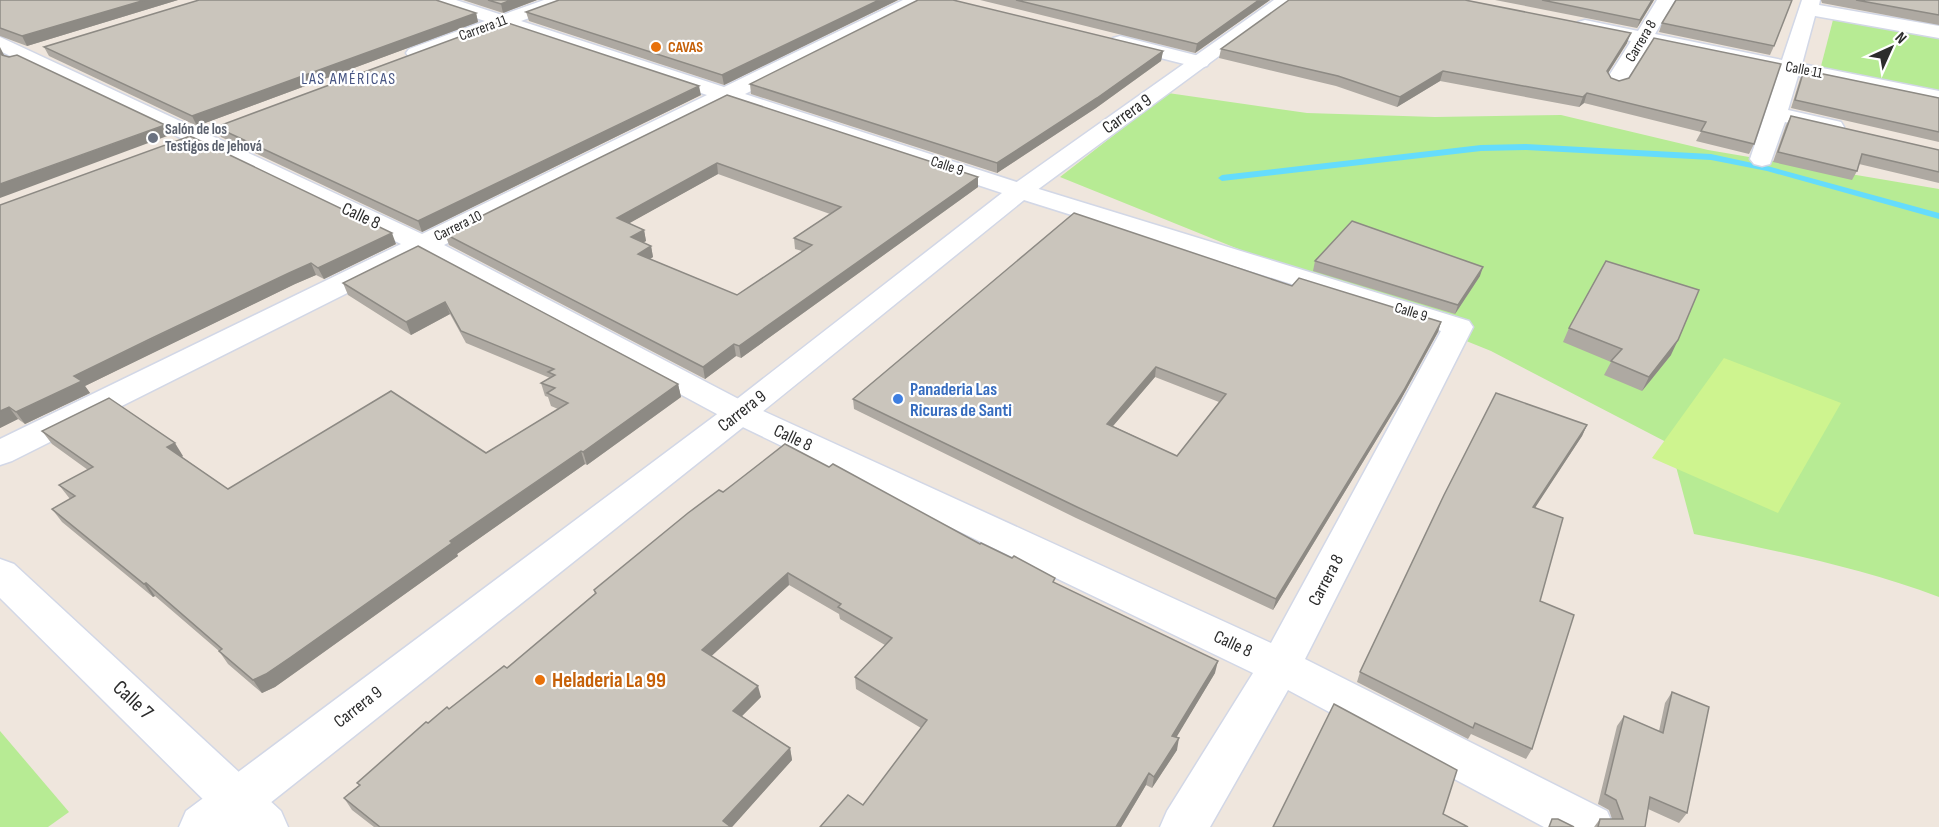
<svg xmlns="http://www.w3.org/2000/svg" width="1939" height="827" font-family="'Sofia Sans Condensed',sans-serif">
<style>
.green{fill:#b7eb94}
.pitch{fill:#cef48f}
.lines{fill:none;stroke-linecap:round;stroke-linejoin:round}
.stream{fill:#65dcfc;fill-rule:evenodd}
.minor-casing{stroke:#d2d7e6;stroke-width:3}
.secondary-casing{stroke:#d2d7e6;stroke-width:3}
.minor{fill:#fff;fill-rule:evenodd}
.secondary{fill:#fff;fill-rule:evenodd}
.wall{fill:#aea9a2;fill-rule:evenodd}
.shaded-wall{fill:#8d8a84}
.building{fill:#cac5bc;stroke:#8d8a84;stroke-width:1.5;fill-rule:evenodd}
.food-dot{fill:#e8710a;stroke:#fff;stroke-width:2}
.worship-dot{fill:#6b7280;stroke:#fff;stroke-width:2}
.shop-dot{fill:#3f7fe0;stroke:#fff;stroke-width:2}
.labels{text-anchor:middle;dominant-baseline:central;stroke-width:4.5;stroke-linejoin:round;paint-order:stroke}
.far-street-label{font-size:15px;fill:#2c2c2c;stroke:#fff}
.far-food-label{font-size:15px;font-weight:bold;fill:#c56008;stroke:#fff;text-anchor:start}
.far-worship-label{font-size:15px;font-weight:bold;fill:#5b616d;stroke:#fff;text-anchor:start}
.far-neighbourhood-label{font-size:16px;letter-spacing:1.5px;fill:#475583;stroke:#fff}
.street-label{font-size:18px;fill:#2c2c2c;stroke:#fff}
.shop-label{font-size:18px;font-weight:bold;fill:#366cbe;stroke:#fff;text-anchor:start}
.near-food-label{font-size:21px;font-weight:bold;fill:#c56008;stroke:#fff;text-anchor:start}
.near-street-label{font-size:21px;fill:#2c2c2c;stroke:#fff}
</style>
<rect width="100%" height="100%" fill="#efe6dd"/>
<!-- green -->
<g class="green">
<polygon points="1834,16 1939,35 1939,94 1820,70"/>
<path d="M 1168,93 L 1307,113 L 1435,117 L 1561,115 L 1708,150 L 1939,189 L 1939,597 C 1860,567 1776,551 1694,534 L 1670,444 L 1491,351 L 1060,177 Z"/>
<polygon points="0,731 69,812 48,827 0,827"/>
</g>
<!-- pitch -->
<polygon class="pitch" points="1724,358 1841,403 1778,513 1652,458"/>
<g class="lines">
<!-- stream -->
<polygon class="stream" points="1526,144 1711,154 1771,167 1939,213 1939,219 1767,171 1711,160 1526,150 1481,151 1222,181 1218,178 1222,175 1481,145"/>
<!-- minor casing -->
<g class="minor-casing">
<g id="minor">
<path d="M 429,0 L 456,0 L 502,15 L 544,0 L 570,0 L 567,4 L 521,21 L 724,87 L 903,0 L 926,0 L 923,4 L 745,94 L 1029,186 L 1469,321 L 1473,327 L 1305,659 L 1607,811 L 1614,827 L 1544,827 L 1288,690 L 1210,827 L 1160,827 L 1167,811 L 1253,673 L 728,420 L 423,255 L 12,461 L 0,465 L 0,439 L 401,244 L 0,51 L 0,37 L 422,234 L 707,95 L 503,28 L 423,57 L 409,57 L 406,53 L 409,49 L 485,21 L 432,4 ZM 728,102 L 1011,196 L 1441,331 L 1271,643 L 752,406 L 444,245 Z"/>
<polygon points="1657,0 1675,0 1655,34 1782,60 1802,0 1820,0 1819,5 1939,26 1939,38 1815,16 1802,64 1939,91 1939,105 1798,76 1788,110 1841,122 1844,127 1841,132 1833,134 1785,122 1770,164 1762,166 1754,164 1750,159 1779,72 1649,45 1623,86 1616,88 1609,86 1605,82 1631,41 1578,30 1575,26 1578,22 1585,20 1638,31"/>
<polygon points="1120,36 1207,58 1210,62 1207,66 1200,68 1113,46 1110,42 1113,38"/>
<polygon points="0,559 14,564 281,811 288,827 231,827 0,598"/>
</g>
</g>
<!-- secondary casing -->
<g class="secondary-casing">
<polygon id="secondary" points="1274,0 1295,0 1029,196 752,420 240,827 179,827 186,811 728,406 1011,186"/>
</g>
<!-- minor -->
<use href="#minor" class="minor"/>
<!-- secondary -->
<use href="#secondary" class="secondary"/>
</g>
<!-- wall -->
<g class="wall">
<polygon points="0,0 178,0 27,46 0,36"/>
<polygon points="463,0 537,0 503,13"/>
<polygon points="898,0 724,85 529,21 526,12"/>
<polygon points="980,0 1270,0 1195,53"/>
<polygon points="1495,0 1654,0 1637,28"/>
<polygon points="1821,0 1939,0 1939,25 1822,3"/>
<polygon points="476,13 478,22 197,126 49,56 44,47"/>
<polygon points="1662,23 1774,46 1770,55 1659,32"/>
<polygon points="1627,43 1608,73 1611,78 1754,144 1749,154 1696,141 1701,132 1584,103 1579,107 1440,81 1397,107 1336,86 1219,58 1221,49"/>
<polygon points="1163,51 1161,61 1096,108 997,173 751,94 750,84"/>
<polygon points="1804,70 1939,98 1939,142 1791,108 1800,79"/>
<polygon points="701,95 422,232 221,137 216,127"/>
<path d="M 727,95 L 978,177 L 978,187 L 741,358 L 736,356 L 705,379 L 449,245 L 445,234 ZM 718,174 L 830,214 L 794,238 L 795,249 L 802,251 L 737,295 L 650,259 L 653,257 L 651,246 L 643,242 L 646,241 L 644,230 L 629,223 Z"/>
<polygon points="1791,116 1939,150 1939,183 1859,164 1857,171 1852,180 1773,162 1786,125"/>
<polygon points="0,205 396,244 324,279 316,275 295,284 156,351 85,386 90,393 25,424 18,419 0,428"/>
<polygon points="418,246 678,384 681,397 587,465 585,464 457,554 458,556 299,670 275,687 262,693 228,664 219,651 155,596 153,597 62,522 52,509 70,499 59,485 88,470 52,444 42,431 183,456 182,457 228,489 486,453 558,409 551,406 548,397 545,396 541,383 550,378 466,343 450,314 411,335 348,295 343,283"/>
<polygon points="1315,261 1480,276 1455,314 1313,271"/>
<path d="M 1292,286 L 1441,322 L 1438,332 L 1400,401 L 1273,610 L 1076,518 L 854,409 L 853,399 ZM 1155,377 L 1219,402 L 1177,456 L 1113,426 Z"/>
<polygon points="1569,328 1671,355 1642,391 1604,375 1611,362 1563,342"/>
<polygon points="1587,425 1582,436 1535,507 1540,601 1532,749 1526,759 1471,734 1468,739 1357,682 1360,672"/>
<polygon points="723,492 980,544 1055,583 1215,673 1176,737 1177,750 1152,788 1146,785 1121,827 820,827 863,805 921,728 856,689 855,677 885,645 840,619 839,614 789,585 711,656 761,697 742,716 790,748 792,760 732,827 374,827 352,810 344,798 359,785 357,783 428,723 507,668 595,594 594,590"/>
<polygon points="1672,692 1687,813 1679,823 1648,809 1645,827 1594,827 1600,819 1612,819 1609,810 1598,804 1617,726 1624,716 1659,731 1665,703"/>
</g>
<!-- shaded-wall -->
<g class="shaded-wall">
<polygon points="145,0 178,0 27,46 22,36"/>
<polygon points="511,0 537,0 503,13 501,4"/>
<polygon points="879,0 898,0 724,85 722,75"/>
<polygon points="1259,0 1270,0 1195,53 1197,44"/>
<polygon points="1652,0 1654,0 1637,28 1640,20"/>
<polygon points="476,13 478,22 197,126 192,116"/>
<polygon points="1631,33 1627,43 1603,81 1607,71"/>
<polygon points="0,47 4,55 3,58 0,53"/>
<polygon points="1163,51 1161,61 1096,108 997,173 997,163"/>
<polygon points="1443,71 1440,81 1397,107 1400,97"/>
<polygon points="699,86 701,95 422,232 418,221"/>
<polygon points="1587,93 1584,103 1579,107 1583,97"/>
<polygon points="165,125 170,135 0,198 0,184"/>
<polygon points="717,163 718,174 619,229 617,218"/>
<polygon points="978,177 978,187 741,358 739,346"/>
<polygon points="644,230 646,241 634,248 631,237"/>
<polygon points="392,233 396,244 324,279 318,268"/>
<polygon points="651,246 653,257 640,265 638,254"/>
<polygon points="311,263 316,275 295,284 85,386 90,393 25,424 16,412 74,376 289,273"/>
<polygon points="1483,267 1480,276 1455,314 1458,305"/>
<polygon points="445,302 450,314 411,335 406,322"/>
<polygon points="1441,322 1438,332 1400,401 1273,610 1276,599"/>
<polygon points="1678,340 1671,355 1642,391 1649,377"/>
<polygon points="734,344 736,356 705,379 703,367"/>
<polygon points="1156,367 1155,377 1106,434 1107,424"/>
<polygon points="678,384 681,397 587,465 583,452"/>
<polygon points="9,407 18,419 0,428 0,411"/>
<polygon points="1587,425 1582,436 1529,517 1533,507"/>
<polygon points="175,443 183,456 175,460 167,447"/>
<polygon points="581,451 585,464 457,554 458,556 275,687 262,693 253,680 450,541"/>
<polygon points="788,573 789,585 705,662 702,650"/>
<polygon points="146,583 155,596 153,597 144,584"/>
<polygon points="1218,661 1215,673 1170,748 1172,736"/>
<polygon points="758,686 761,697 736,722 733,711"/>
<polygon points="1179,738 1177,750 1152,788 1154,777"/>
<polygon points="790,748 792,760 732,827 723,821"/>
<polygon points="1149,773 1146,785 1121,827 1116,827"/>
</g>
<!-- building -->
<g class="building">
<polygon points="0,0 145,0 22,36 0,28"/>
<polygon points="199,0 436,0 476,13 192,116 44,47"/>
<polygon points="488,0 511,0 501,4"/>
<polygon points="559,0 879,0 722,75 526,12"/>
<polygon points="918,0 953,0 1163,51 1097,98 997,163 750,84"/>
<polygon points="1016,0 1259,0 1197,44"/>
<polygon points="1289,0 1465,0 1631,33 1607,71 1611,78 1619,81 1629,78 1654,38 1781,64 1754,144 1701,131 1706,122 1587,93 1583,97 1443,71 1400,97 1338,76 1221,49"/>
<polygon points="1542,0 1652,0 1640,20"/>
<polygon points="1676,0 1792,0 1774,46 1662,23"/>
<polygon points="1856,0 1939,0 1939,15"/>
<polygon points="502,21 699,86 418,221 216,127"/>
<polygon points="0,52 2,55 9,57 17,55 165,125 0,184"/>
<polygon points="1804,70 1939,98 1939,132 1795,100"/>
<path d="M 727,95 L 978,177 L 739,346 L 734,344 L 703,367 L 445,234 ZM 717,163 L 841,207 L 794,238 L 812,245 L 737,295 L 638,254 L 651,246 L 631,237 L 644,230 L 617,218 Z"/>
<polygon points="1791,116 1939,150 1939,172 1862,154 1857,171 1778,152"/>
<polygon points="190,136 392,233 318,268 311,263 289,273 150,339 74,376 82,381 16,412 9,407 0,411 0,205"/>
<path d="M 1074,213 L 1292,286 L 1299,278 L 1441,322 L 1404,390 L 1276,599 L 1077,507 L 853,399 ZM 1156,367 L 1226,394 L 1177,456 L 1107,424 Z"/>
<polygon points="1352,221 1483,267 1458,305 1315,261"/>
<polygon points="418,246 678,384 583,452 581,451 450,541 452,543 291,657 266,674 253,680 219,651 222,649 146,583 144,584 52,509 75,496 59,485 93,467 42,431 109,398 175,443 167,447 228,489 391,391 486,453 568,403 547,393 555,388 541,383 555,375 548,372 554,369 461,331 445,302 406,322 343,283"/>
<polygon points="1606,261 1699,290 1678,340 1649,377 1611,361 1622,349 1569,328"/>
<polygon points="1496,393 1587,425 1533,507 1563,518 1540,601 1574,615 1532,749 1475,723 1473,728 1360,672 1444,495"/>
<polygon points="785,444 829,467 833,464 980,544 981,543 1012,558 1014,556 1055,578 1053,582 1218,661 1172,736 1179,738 1154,777 1149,773 1116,827 820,827 848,795 863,805 927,720 855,677 892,638 838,607 841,604 788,573 702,650 758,686 733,711 790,748 723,821 731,827 380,827 344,798 360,785 357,783 426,722 428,723 447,707 449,709 504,666 507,668 596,593 594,590 688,513 719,490 723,492 740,479"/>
<polygon points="1672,692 1709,707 1687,813 1650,797 1645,827 1598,827 1600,819 1623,819 1616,800 1605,794 1624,716 1663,733"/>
<polygon points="1334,704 1457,770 1443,814 1468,827 1273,827"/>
<polygon points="1552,819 1558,819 1574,827 1549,827"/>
</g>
<!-- markers -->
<g class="food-dot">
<circle cx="656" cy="47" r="6"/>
<circle cx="540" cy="680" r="6"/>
</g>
<circle class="worship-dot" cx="153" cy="138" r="6"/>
<circle class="shop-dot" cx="898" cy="399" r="6"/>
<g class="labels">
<!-- far-street labels -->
<g class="far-street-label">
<text transform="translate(483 28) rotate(-20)">Carrera 11</text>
<text transform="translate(1641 41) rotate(-59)">Carrera 8</text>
<text transform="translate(1804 70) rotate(11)">Calle 11</text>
<text transform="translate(947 166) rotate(18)">Calle 9</text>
<text transform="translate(458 226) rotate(-26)">Carrera 10</text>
<text transform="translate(1411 312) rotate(17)">Calle 9</text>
</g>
<!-- far-food labels -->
<g class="far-food-label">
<text x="668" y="47">CAVAS</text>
</g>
<!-- far-worship labels -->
<g class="far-worship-label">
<text x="165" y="129">Salón de los<tspan x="165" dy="17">Testigos de Jehová</tspan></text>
</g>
<!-- far-neighbourhood labels -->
<g class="far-neighbourhood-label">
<text x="349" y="79">LAS AMÉRICAS</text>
</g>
<!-- street labels -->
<g class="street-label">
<text transform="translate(1127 114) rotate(-35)">Carrera 9</text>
<text transform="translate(361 216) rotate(25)">Calle 8</text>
<text transform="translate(742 411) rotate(-38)">Carrera 9</text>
<text transform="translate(793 438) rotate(25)">Calle 8</text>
<text transform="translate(1326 580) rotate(-62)">Carrera 8</text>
<text transform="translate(1233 644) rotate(25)">Calle 8</text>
<text transform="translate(358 707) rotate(-38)">Carrera 9</text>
</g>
<!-- shop labels -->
<g class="shop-label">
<text x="910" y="389">Panaderia Las<tspan x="910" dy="21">Ricuras de Santi</tspan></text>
</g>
<!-- near-food labels -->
<g class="near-food-label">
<text x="552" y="680">Heladeria La 99</text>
</g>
<!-- near-street labels -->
<g class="near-street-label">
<text transform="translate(133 700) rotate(43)">Calle 7</text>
</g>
</g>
<!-- north arrow -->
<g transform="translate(1891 48) rotate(45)" stroke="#ffffff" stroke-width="4.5" paint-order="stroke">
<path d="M0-4.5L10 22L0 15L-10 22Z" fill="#2c2c2c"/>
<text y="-9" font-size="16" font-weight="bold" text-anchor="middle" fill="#2c2c2c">N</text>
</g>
</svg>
